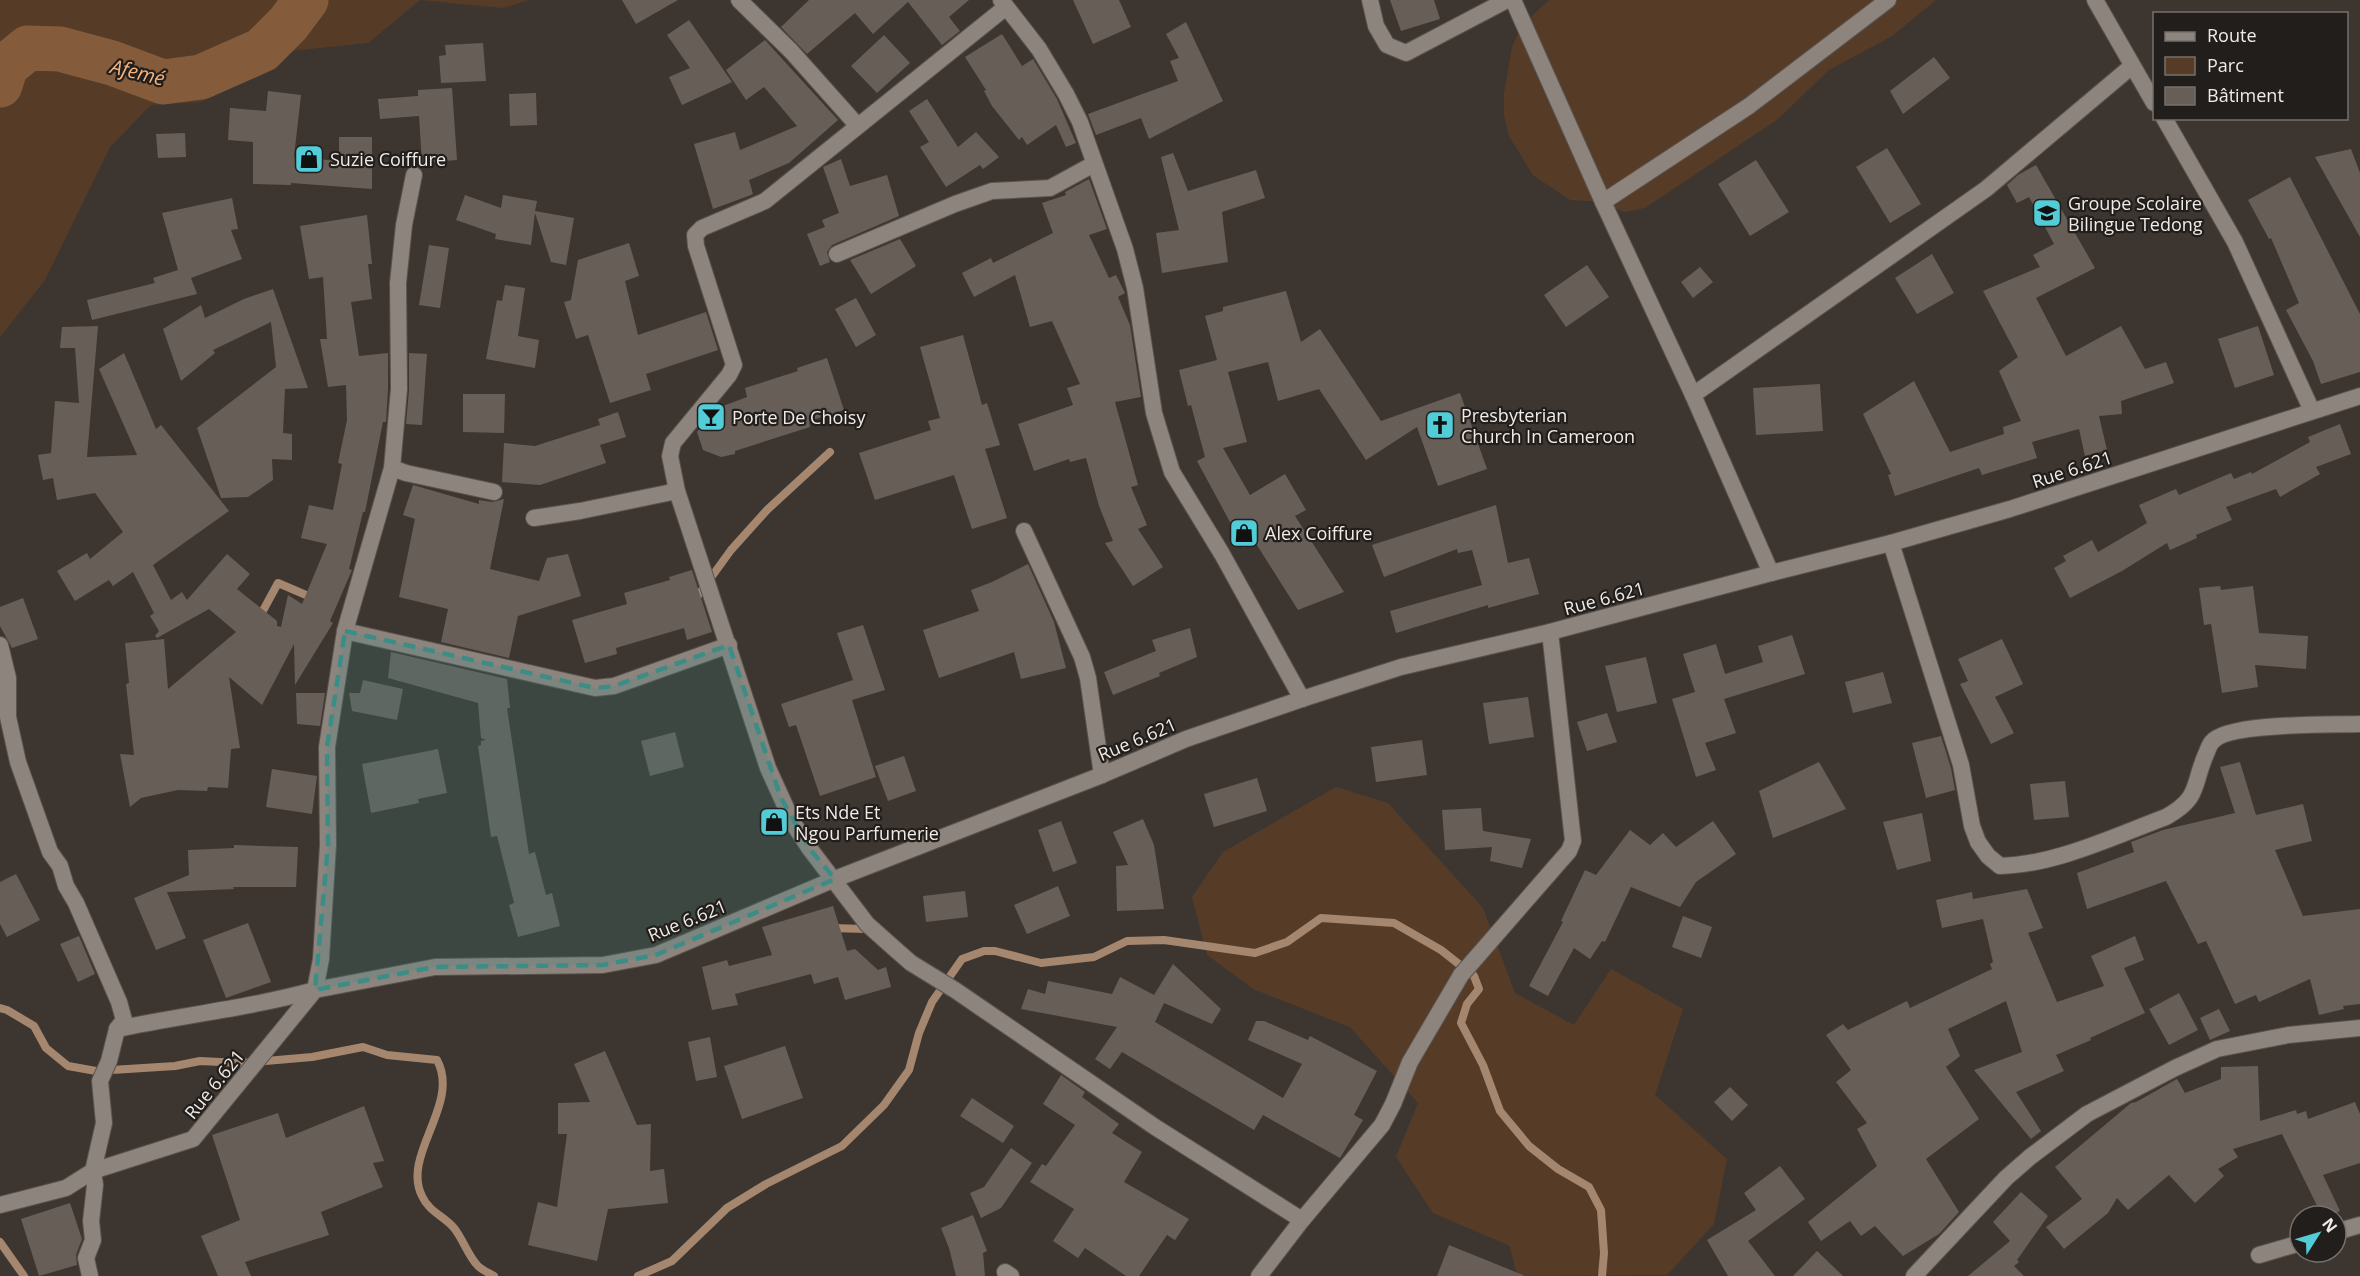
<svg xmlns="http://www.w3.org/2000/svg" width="2360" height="1276" font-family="'Open Sans',sans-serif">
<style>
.green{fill:#563c27}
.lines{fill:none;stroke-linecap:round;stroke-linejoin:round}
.stream{stroke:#a5876f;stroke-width:8}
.river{stroke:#845c3b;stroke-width:45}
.building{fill:#675e58}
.minor-casing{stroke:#59534e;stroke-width:18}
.minor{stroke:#8d847d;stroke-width:16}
.marked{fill:#3c8d86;fill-opacity:0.2;stroke:#3c8d86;stroke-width:4.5;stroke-dasharray:12 8;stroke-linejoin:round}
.labels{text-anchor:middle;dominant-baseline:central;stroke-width:4.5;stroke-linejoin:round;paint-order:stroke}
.poi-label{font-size:18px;fill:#f1ebe8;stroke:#221e1b;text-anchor:start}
.street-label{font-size:18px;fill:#f1ebe8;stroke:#221e1b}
.water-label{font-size:20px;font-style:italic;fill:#f5b480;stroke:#221e1b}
</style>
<rect width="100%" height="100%" fill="#3d3630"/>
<!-- green -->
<g class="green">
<polygon points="0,0 420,0 368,43 290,51 202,102 151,105 110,147 45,280 0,337"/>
<polygon points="420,0 529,0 503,8"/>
<polygon points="1549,0 1936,0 1892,36 1829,70 1778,119 1645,208 1624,212 1603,202 1570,200 1533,175 1509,136 1504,115 1504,93 1512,47 1522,25"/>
<polygon points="1336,787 1388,803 1483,908 1515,993 1574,1025 1611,969 1683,1009 1655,1095 1727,1159 1714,1224 1667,1275 1517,1276 1510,1246 1433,1213 1396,1157 1418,1103 1350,1027 1255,990 1207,955 1192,897 1223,852"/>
</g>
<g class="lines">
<!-- stream -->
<g class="stream">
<polyline points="694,601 731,550 767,510 830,452"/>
<polyline points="259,618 278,583 313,598"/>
<polyline points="831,928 866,929"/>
<path d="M 0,1008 L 7,1010 L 34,1026 L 46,1048 L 68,1066 L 96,1071 L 175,1066 L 200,1061 L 241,1063 L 312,1057 L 363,1047 L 387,1055 L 437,1060 C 461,1104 401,1155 422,1196 C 429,1212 444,1216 454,1228 C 463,1239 468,1256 478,1266 C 482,1270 489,1273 494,1276"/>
<polyline points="0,1242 24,1276"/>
<polyline points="638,1276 672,1261 727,1208 766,1184 842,1146 884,1105 909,1070 919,1033 932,1002 962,959 984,951 995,951 1041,963 1094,957 1127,941 1164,940 1255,953 1287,942 1321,918 1394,923 1441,950 1474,976 1479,989 1467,1004 1461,1023 1483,1065 1500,1111 1529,1146 1558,1169 1589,1187 1601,1210 1604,1253 1602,1276"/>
</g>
<!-- river -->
<polyline class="river" points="0,85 6,66 28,48 60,49 112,63 163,82 201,77 262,50 288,24 306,0"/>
</g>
<!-- building -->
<g class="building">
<polygon points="622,0 678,0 636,24"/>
<polygon points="809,0 969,0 949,17 960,31 942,45 908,2 873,34 855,13 807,54 781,27"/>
<polygon points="1073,0 1119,0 1131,27 1093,44"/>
<polygon points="1390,0 1434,0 1440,19 1401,31"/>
<polygon points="689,20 732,82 682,105 669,77 690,68 667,35"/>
<polygon points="1186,22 1223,101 1149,139 1141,118 1096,135 1088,114 1178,81 1170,61 1179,58 1166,34"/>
<polygon points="1002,34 1022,66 1033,59 1057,99 1076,143 1066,147 1056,125 1027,145 1022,137 1019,140 992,106 984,91 986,90 965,57"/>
<polygon points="884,35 910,63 877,93 851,66"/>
<polygon points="765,40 838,120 789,163 749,180 753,194 751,195 713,209 694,144 735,132 740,150 797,126 764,87 746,100 726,70"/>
<polygon points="483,43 486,81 441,83 439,56 446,55 445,45"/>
<polygon points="1934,57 1950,78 1903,114 1890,91"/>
<polygon points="452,88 457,160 422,163 419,116 380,119 378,99 418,96 418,90"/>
<polygon points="268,91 301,95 294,157 339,161 339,137 372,137 372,189 291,183 291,185 253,184 253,142 228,140 230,108 266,111"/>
<polygon points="536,93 537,125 510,126 509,94"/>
<polygon points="927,99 958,147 976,132 999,157 983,169 980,165 946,187 920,147 929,142 909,111"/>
<polygon points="185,133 186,157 158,158 156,134"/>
<polygon points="1887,148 1921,204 1890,223 1856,167"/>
<polygon points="2351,149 2360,173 2360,237 2315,157"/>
<polygon points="1173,153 1188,191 1256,170 1265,198 1222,212 1228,262 1162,273 1156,233 1179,230 1161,157"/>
<polygon points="841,159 850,186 887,175 899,216 832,245 827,252 830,262 820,266 807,234 825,227 822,220 839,213 823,167"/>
<polygon points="1756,160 1789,212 1750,236 1718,184"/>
<polygon points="2036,165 2095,268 2036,298 2066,356 2121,326 2145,369 2166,362 2174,383 2121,401 2122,414 2099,416 2107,450 2085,456 2079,429 2032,442 2037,458 1982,475 1979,468 1895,496 1888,475 1891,474 1863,414 1914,381 1950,452 2004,434 2003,427 2021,421 1999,371 2018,357 1983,291 2040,267 2033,255 2054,244 2029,197 2017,203 2007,185 2018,175"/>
<polygon points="2290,177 2360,314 2360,372 2321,384 2313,361 2286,310 2299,303 2271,238 2269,239 2248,200"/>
<polygon points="1089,179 1107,229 1089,235 1109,278 1116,275 1125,293 1118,297 1130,325 1141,397 1115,402 1138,485 1131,487 1147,525 1138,529 1163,567 1133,586 1105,543 1113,541 1099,506 1086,458 1070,462 1069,459 1034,471 1018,424 1073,405 1067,388 1080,384 1052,321 1030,327 1015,275 974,297 962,273 991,258 993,263 1053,233 1042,203 1066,195 1065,192"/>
<polygon points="465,195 501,208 503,195 537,201 535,211 574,218 566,265 551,262 535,213 531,245 495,239 496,234 456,220"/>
<polygon points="232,198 238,229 231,230 242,259 191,278 197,294 92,320 87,300 155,283 153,278 178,270 162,213"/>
<polygon points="367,215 372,264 368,264 372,299 351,302 359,356 388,353 388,389 386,422 383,422 365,512 363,512 349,569 352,570 330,621 333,623 295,685 294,644 262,705 229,677 240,748 231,749 228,788 208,787 207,791 178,790 141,798 130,807 120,754 134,755 126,684 129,683 125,643 164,639 168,689 236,632 209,609 157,638 155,636 159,631 150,616 154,613 133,572 113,586 109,580 75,601 57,571 87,553 90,559 123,532 95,493 57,500 53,478 43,480 38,455 51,453 55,401 79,403 75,348 60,348 62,327 98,326 87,457 137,455 99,369 124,353 156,429 161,425 229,511 153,565 171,600 182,592 187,600 227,554 250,574 237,589 277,621 277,626 281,627 288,595 302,604 327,544 301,538 309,505 333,510 342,464 338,463 347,420 346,385 328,387 320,339 327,339 323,277 309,279 300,226"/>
<polygon points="900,239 916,266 871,294 850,260"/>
<polygon points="629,243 639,276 625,281 638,335 706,312 718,350 646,374 651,390 610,403 588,335 576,339 564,302 571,300 578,260"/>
<polygon points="429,245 449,248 440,308 419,305"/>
<polygon points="1932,254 1954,293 1917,314 1895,278"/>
<polygon points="1587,265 1609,297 1566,327 1544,295"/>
<polygon points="1700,267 1713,282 1693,298 1681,282"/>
<polygon points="505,285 525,288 518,336 539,340 535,368 486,359 497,300 502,301"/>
<polygon points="273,289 308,388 285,389 283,433 292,434 292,460 272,459 273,480 248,497 221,498 197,428 276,367 271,322 213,350 215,353 181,381 163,329 201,305 205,318 244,299"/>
<polygon points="1286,291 1301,342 1320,329 1381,421 1460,393 1487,469 1438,486 1417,427 1366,460 1319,389 1278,401 1268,362 1228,372 1247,442 1223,448 1250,495 1285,474 1306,510 1295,516 1344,592 1298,610 1255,542 1244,548 1197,461 1205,457 1191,405 1188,406 1179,370 1217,360 1205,316 1223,311 1223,307"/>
<polygon points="856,298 876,335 856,347 835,309"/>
<polygon points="2258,326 2274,375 2235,388 2218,339"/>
<polygon points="963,335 982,405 987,403 1000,445 985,449 1007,518 972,529 954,475 875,500 859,453 931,430 928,421 940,418 920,347"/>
<polygon points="409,353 427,354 422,425 406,424 409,390"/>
<polygon points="827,358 844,410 809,421 810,427 735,451 735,454 721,457 703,450 697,432 715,409 747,397 745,388 798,371 797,368"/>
<polygon points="1820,384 1823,431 1756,435 1753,388"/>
<polygon points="463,394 505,394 504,433 463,432"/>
<polygon points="618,412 626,437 600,445 606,463 540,485 502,482 504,443 535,446 600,425 598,419"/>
<polygon points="2340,424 2351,454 2316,467 2320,474 2280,497 2276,489 2226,507 2232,520 2196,535 2197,538 2170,550 2167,543 2122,571 2070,598 2054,568 2066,561 2063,556 2092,540 2098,552 2147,523 2139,505 2176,489 2179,495 2231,473 2234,479 2251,472 2252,474 2310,442 2308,437"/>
<polygon points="413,485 479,504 479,500 492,502 504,499 490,569 539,581 547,558 568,554 581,596 518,616 509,658 441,642 448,609 399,597 415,519 403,515"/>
<polygon points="1496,505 1508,563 1529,558 1539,594 1488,608 1488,605 1396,633 1390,611 1482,585 1472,550 1458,553 1457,549 1384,577 1372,545"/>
<polygon points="1028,564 1054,622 1066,668 1021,679 1014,652 939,678 923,630 979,611 971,590 992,582"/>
<polygon points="692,570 712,632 687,640 684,628 616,648 617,654 585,663 572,620 627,604 624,593 670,580 669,577"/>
<polygon points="2220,586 2221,590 2253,586 2259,633 2308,636 2306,669 2255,665 2258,687 2222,693 2211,624 2204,625 2199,588"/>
<polygon points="23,598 38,639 12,648 0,626 0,607"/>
<polygon points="863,625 885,690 852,700 876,777 820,796 796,725 789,727 781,704 853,680 837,633"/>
<polygon points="1190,628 1197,657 1159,673 1160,676 1113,695 1104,672 1156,651 1152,640"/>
<polygon points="1792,635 1805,674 1724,699 1736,733 1705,743 1716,770 1696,777 1672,699 1695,692 1683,654 1716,644 1725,674 1763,662 1758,646"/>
<polygon points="2002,639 2023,684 1995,697 2014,733 1991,744 1960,684 1968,681 1958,659"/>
<polygon points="391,652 507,679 510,708 507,708 529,854 535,852 546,895 552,893 560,926 518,937 509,905 514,903 497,836 491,837 478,746 481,745 481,741 486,740 481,738 478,703 388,678"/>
<polygon points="1646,657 1657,703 1617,712 1605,666"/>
<polygon points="1883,672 1892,703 1853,713 1845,682"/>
<polygon points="363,680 403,689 397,720 352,711 349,693 360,693"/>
<polygon points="296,693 325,693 320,726 297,724"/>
<polygon points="1528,697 1534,737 1489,744 1483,703"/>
<polygon points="1607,713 1617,742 1587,751 1577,722"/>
<polygon points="675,732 684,767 650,776 641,741"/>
<polygon points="1941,736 1951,768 1955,790 1926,798 1912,743"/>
<polygon points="1422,740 1427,775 1376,782 1371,747"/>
<polygon points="438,749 447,793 418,799 419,803 371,813 362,764"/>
<polygon points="904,756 916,791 888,801 875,766"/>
<polygon points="1819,762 1846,809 1773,838 1759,791"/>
<polygon points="2240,762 2256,815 2303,804 2312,841 2275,850 2303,916 2360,909 2360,1004 2343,1006 2344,1009 2319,1015 2310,979 2259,1002 2256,995 2235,1004 2206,941 2198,944 2166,881 2087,909 2077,873 2134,852 2131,842 2163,830 2235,813 2220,767"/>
<polygon points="272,769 317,776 312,814 266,807"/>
<polygon points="1257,778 1267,811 1214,827 1204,794"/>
<polygon points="2065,781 2069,817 2034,820 2030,784"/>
<polygon points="1481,808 1483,831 1531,839 1522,868 1490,861 1492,847 1445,850 1442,810"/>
<polygon points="1922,813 1931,861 1897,870 1883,822"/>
<polygon points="1143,819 1154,845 1164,909 1117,911 1116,866 1128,865 1113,832"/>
<polygon points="1061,821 1077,863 1053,872 1038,830"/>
<polygon points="1713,821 1736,854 1696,882 1680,907 1631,887 1605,942 1602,941 1590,959 1574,948 1548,996 1529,986 1563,922 1561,921 1585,870 1596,875 1630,830 1650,845 1663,833 1676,847"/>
<polygon points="234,845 298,847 296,887 233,887 234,889 167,892 186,938 156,950 134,898 189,875 188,850 234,848"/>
<polygon points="16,874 40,920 7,937 0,924 0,882"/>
<polygon points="1058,886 1070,916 1027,934 1014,905"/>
<polygon points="2027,889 2043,928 2028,933 2057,1002 2104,986 2091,956 2135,936 2144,960 2124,968 2145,1013 2090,1038 2091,1040 2056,1055 2064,1071 2016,1092 2041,1131 2031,1139 1974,1070 2022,1052 2006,1001 1948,1029 1960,1056 1946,1067 1979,1119 1926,1159 1959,1212 1939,1234 1903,1256 1875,1226 1861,1236 1850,1221 1821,1241 1808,1222 1877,1166 1857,1129 1867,1123 1836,1082 1851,1070 1826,1035 1843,1024 1848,1030 1907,1001 1910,1008 1992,969 1990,964 1993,962 1983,919 1942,928 1936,900 1972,892 1973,899"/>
<polygon points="965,891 968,917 926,922 923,896"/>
<polygon points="833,906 847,951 855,949 878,970 886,967 891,987 845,1000 838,977 814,984 811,974 735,994 738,1005 712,1010 702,967 727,960 729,966 772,955 762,927"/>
<polygon points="1683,916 1712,927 1701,958 1672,947"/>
<polygon points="248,923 271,982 226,998 203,940"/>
<polygon points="79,936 95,974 78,982 60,944"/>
<polygon points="1173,964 1221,1009 1212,1024 1164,1003 1155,1022 1283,1098 1302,1064 1248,1040 1256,1021 1264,1021 1308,1040 1310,1036 1377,1071 1354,1115 1363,1120 1340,1158 1263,1115 1254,1130 1122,1052 1110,1069 1095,1059 1117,1027 1021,1009 1028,989 1045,994 1048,981 1112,994 1120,977 1154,995"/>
<polygon points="2179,993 2198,1030 2169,1045 2149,1009"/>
<polygon points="2219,1009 2230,1031 2210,1040 2200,1018"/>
<polygon points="710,1037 717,1077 696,1081 688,1042"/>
<polygon points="785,1046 803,1098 742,1119 724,1066"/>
<polygon points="605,1051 637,1125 651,1124 650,1171 664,1169 668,1203 608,1209 597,1261 528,1245 538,1202 557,1207 567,1134 558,1134 558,1103 590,1102 574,1064"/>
<polygon points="2258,1066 2260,1121 2296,1110 2297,1114 2306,1111 2308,1119 2355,1102 2360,1114 2360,1163 2323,1175 2340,1211 2329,1216 2322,1216 2282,1134 2233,1149 2238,1157 2218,1169 2224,1176 2195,1203 2169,1175 2128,1210 2117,1198 2108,1213 2064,1249 2046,1227 2082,1199 2055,1167 2131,1103 2136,1102 2177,1079 2185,1093 2221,1079 2221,1067"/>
<polygon points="1061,1075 1085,1092 1082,1097 1119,1124 1112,1133 1142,1152 1124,1182 1189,1219 1175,1240 1167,1235 1139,1276 1126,1276 1085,1248 1078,1258 1053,1241 1074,1209 1030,1182 1042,1164 1046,1166 1075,1125 1043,1104"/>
<polygon points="1730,1087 1748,1105 1732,1121 1714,1102"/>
<polygon points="972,1098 1014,1126 1003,1143 960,1116"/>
<polygon points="364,1106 384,1161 373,1163 383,1187 321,1212 329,1235 245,1262 251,1276 218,1276 201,1236 240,1220 212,1135 278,1113 286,1138"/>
<polygon points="1011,1148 1032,1163 1001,1208 981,1218 970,1193 984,1187"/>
<polygon points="1780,1166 1805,1199 1748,1241 1775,1276 1728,1276 1707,1240 1756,1210 1744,1193"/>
<polygon points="2021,1192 2048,1216 2017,1260 2019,1262 2014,1266 2024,1276 1968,1276 2010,1241 1993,1222"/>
<polygon points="70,1203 82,1239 76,1255 77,1265 39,1276 21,1219"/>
<polygon points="973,1215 987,1251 983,1253 985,1276 956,1276 949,1248 941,1228"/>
<polygon points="1449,1245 1523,1275 1523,1276 1437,1276"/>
<polygon points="1817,1251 1843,1276 1793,1276"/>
</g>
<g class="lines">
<!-- minor casing -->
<g class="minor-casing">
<g id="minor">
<polyline points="739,0 791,51 857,125"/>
<polyline points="1001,0 1039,49 1066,94 1080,122 1125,249 1135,288 1154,413 1172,472 1222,554 1302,699"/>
<polyline points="1370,0 1376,26 1387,45 1406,53 1507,0"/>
<polyline points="1513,0 1603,202 1693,395 1771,573"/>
<polyline points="2095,0 2154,103"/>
<polyline points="1006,7 765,201 702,228 695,235 696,246 734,365 729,375 673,443 670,456 677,491 768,768 793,823 810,849 867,924 895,949 911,963 955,990 1155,1127 1302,1220"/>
<polyline points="2164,118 2235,242 2312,411"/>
<polyline points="1603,202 1749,106 1888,0"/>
<polyline points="837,254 955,204 992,191 1050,188 1094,164"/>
<polyline points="1693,395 1986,189 2132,66"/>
<polyline points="392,468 406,473 494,492"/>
<polyline points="534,518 580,511 677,491"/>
<polyline points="1024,531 1082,657 1088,678 1102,775"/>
<path d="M 1891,543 L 1961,765 L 1972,826 L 1978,842 L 1988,856 L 2000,866 C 2055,865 2115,836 2166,817 C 2201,797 2192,786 2206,754 C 2208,750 2209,745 2212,742 C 2227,722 2333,725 2360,724"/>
<polyline points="345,631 595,688 614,686 729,645"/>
<path d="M 0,645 L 8,678 L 8,717 L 18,762 L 50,852 L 60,866 L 66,886 L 76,903 L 119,1002 L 124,1020 L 117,1029 C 183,1015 250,1008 315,990 L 321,959 L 328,845 L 327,747 L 345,631 L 392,468 L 399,389 L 398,283 L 404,225 L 414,175"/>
<polyline points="0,1205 66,1188 93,1171 193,1139 315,990 435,967 603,965 656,955 835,879 1102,775 1186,739 1302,699 1401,667 1550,632 1771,573 1891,543 2010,509 2360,396"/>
<polyline points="2336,1232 2360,1225"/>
<polyline points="2259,1255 2300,1243"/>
<polyline points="1005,1272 1011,1276"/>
<polyline points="90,1276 86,1258 93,1240 91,1221 95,1185 93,1171 104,1123 100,1081 109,1061 117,1029"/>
<polyline points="1259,1276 1302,1220 1382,1125 1393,1104 1410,1062 1461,975 1569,851 1573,841 1550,632"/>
<polyline points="1914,1276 2006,1178 2030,1157 2087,1114 2175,1068 2217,1049 2288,1035 2360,1028"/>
</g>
</g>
<!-- minor -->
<use href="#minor" class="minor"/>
</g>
<!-- marked area -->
<path class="marked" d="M 345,631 L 595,688 L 614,686 L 729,645 L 781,798 L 810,849 L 835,879 L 656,955 L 603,965 L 435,967 L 315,990 L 328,845 L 327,747 Z"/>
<!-- icons -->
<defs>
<g id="shop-square" transform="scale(1.5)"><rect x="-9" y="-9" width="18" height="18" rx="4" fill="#52ccd6" stroke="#221e1b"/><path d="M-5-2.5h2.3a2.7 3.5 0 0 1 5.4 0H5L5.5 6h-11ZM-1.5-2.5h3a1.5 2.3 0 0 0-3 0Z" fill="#111"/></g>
<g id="school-square" transform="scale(1.5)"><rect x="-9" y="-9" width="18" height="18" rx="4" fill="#52ccd6" stroke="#221e1b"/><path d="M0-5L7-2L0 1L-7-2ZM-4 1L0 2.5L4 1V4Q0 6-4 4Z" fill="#111"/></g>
<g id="bar-square" transform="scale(1.5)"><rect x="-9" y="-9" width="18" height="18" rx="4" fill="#52ccd6" stroke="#221e1b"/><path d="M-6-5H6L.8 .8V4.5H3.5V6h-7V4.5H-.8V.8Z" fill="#111"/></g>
<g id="church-square" transform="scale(1.5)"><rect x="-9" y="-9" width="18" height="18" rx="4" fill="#52ccd6" stroke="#221e1b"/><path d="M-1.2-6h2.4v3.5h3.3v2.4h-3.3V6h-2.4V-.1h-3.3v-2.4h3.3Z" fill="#111"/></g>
</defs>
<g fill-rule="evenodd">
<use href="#shop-square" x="309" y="159"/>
<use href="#school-square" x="2047" y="213"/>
<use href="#bar-square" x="711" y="417"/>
<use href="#church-square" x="1440" y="425"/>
<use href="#shop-square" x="1244" y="533"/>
<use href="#shop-square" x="774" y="822"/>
</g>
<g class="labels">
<!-- poi labels -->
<g class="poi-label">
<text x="330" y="159">Suzie Coiffure</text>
<text x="2068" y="203">Groupe Scolaire<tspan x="2068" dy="21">Bilingue Tedong</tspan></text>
<text x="1461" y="415">Presbyterian<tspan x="1461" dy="21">Church In Cameroon</tspan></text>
<text x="732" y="417">Porte De Choisy</text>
<text x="1265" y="533">Alex Coiffure</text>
<text x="795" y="812">Ets Nde Et<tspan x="795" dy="21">Ngou Parfumerie</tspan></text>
</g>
<!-- street labels -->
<g class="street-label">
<text transform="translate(2072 469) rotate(-18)">Rue 6.621</text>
<text transform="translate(1604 598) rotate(-15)">Rue 6.621</text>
<text transform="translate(1137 739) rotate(-23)">Rue 6.621</text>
<text transform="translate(687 920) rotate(-22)">Rue 6.621</text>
<text transform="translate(214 1084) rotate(-51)">Rue 6.621</text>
</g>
<!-- water labels -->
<g class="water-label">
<text transform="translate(138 72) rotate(14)">Afemé</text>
</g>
</g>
<!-- legend -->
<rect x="2153" y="12" width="195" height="108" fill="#221e1b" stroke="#75706d" stroke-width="1.5"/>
<rect x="2165" y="32" width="30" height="9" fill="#8d847d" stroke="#75706d" stroke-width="1.5"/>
<text x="2207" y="42" font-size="18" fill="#f1ebe8">Route</text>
<rect x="2165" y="57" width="30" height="18" fill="#563c27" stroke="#75706d" stroke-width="1.5"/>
<text x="2207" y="72" font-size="18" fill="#f1ebe8">Parc</text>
<rect x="2165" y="87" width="30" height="18" fill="#675e58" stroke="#75706d" stroke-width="1.5"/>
<text x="2207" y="102" font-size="18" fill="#f1ebe8">Bâtiment</text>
<!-- north arrow -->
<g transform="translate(2318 1234) rotate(53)"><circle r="28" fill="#221e1b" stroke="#75706d" stroke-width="1.5"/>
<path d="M0-4.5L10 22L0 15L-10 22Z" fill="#52ccd6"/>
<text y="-9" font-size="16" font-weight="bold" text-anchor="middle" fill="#f1ebe8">N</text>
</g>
</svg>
